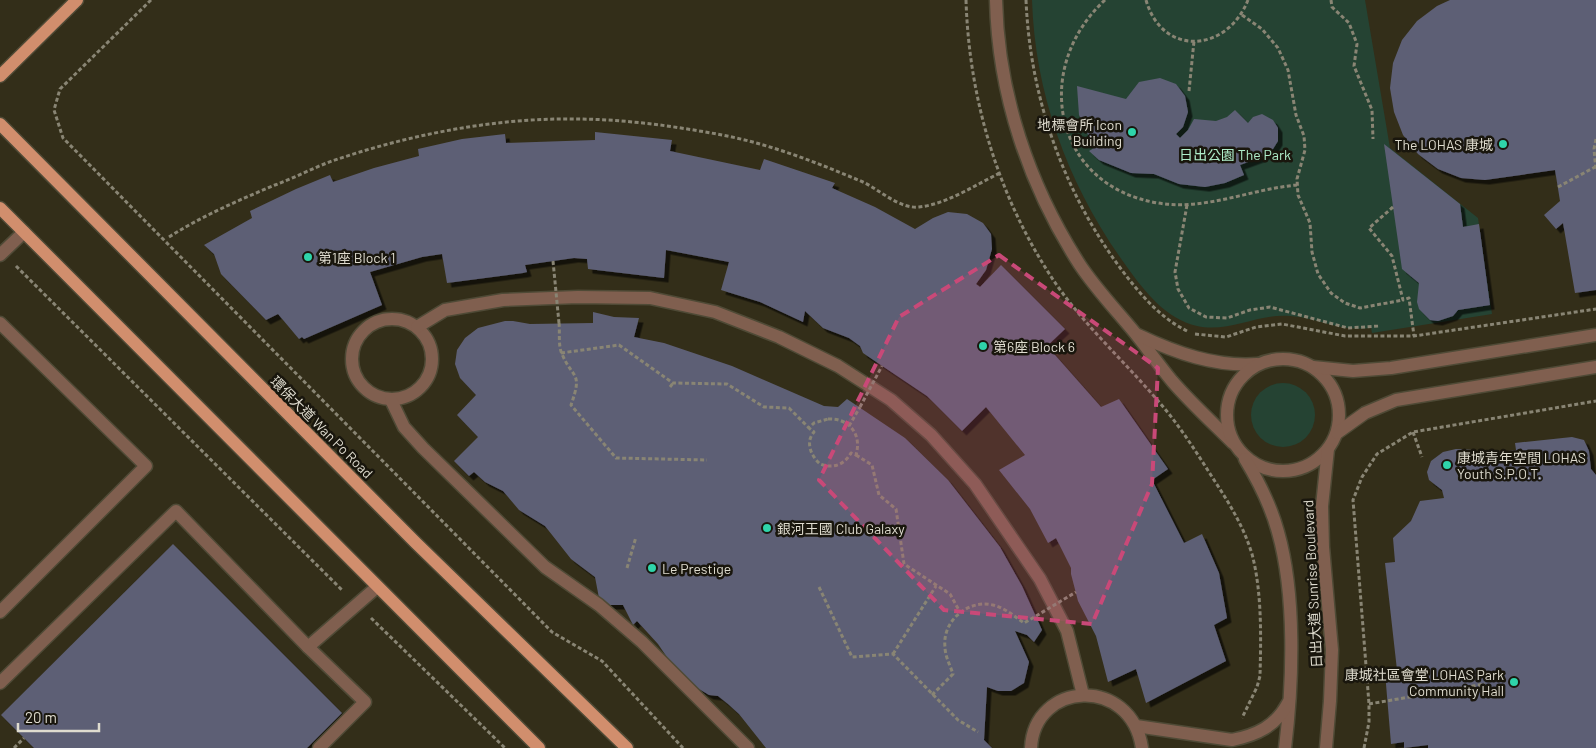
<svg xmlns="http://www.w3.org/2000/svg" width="1596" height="748" font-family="Barlow,'Noto Sans TC',sans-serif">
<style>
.green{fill:#254333}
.building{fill:#5d5f75;filter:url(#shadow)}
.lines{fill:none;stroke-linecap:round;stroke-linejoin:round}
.minor-casing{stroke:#4f4a36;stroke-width:15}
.major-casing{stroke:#4f4a36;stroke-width:15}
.path{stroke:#898574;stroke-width:3;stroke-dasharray:4 2.5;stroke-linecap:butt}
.minor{stroke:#805f4f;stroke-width:12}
.major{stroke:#d18e6d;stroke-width:12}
.path-bridge{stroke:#898574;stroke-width:3;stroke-dasharray:4 2.5;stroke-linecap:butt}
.marked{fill:#c94978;fill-opacity:0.2;stroke:#c94978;stroke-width:4;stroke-dasharray:10 6;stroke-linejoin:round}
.poi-dot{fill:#2fd4aa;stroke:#19160d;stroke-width:2}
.labels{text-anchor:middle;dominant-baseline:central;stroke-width:5;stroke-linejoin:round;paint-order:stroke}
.poi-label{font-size:14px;fill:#dfdccf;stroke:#19160d;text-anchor:start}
.park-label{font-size:14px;fill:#afeeca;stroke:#19160d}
.street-label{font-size:14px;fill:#dfdccf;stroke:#19160d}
</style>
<defs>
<filter id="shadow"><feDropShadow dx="4.5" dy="4.5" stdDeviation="0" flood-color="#0009"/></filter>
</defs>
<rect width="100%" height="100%" fill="#332e19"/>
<!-- green -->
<g class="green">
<path d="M 1032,0 L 1365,0 L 1390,148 L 1478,218 L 1492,314 L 1372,333 L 1371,328 C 1339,332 1320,318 1290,316 C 1258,313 1230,333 1197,326 C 1166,319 1145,292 1127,267 C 1070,189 1035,97 1032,0 Z"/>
<circle cx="1283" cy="415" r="32"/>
</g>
<!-- building -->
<g class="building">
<polygon points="1450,0 1596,0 1596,290 1575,293 1563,223 1556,229 1544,215 1560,201 1555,170 1485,180 1461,178 1438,169 1418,154 1403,135 1394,112 1390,88 1393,63 1402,40 1417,21 1437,6"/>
<polygon points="1160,78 1176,84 1185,96 1188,112 1183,127 1176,134 1180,138 1188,130 1194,119 1216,121 1227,117 1235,110 1248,123 1253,117 1262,114 1273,120 1278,128 1278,141 1273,149 1262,157 1240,165 1244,175 1225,183 1205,187 1179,184 1154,174 1131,173 1099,160 1089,151 1094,148 1079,115 1077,86 1126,99 1139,82"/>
<polygon points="595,132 672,140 670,151 760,170 764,159 835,183 832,188 875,207 915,229 933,218 948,212 967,214 983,223 991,234 992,249 986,270 976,284 980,287 1001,265 1065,329 1047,346 1101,407 1119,399 1168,469 1152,480 1184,543 1202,534 1219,573 1227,618 1214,625 1226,661 1146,703 1136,669 1108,682 1096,636 1078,601 1071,574 1071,568 1056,538 1048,543 1030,509 999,470 1025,455 986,407 962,431 927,396 863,353 860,346 849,338 823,328 805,311 803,322 760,302 721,290 729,262 666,250 664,278 588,269 587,259 574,258 525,265 527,272 523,273 447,283 442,254 422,257 370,272 382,305 304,339 302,337 299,339 278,314 266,320 221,274 214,254 204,245 252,218 250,211 296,189 330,175 333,182 374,168 419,156 418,149 462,139 505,134 506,143 595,140"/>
<polygon points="1384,144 1460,204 1463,227 1479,224 1490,305 1458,310 1453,316 1438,321 1430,320 1419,309 1417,302 1419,283 1402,269"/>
<polygon points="593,312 614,317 639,318 634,337 664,343 732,366 824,406 838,407 847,399 905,438 948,480 1000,547 1022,586 1042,630 1034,642 1027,635 1015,631 1029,662 1024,683 1011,691 998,691 987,687 984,740 992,748 766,748 739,714 728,704 718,696 709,695 699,689 675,669 658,644 637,621 633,625 623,605 606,605 599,598 595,577 571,559 545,526 519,510 503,491 485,482 474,472 469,476 454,461 478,437 457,415 476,395 460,378 455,364 457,350 465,338 478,328 505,321 513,321 530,324 593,323"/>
<polygon points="1572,437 1584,440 1589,451 1591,469 1596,475 1596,748 1428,748 1428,745 1404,748 1404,742 1391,744 1385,672 1397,670 1385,563 1395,562 1393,538 1411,521 1420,501 1444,498 1442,490 1429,480 1427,472 1431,461 1443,452 1456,449 1474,450 1475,455 1516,450 1515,443"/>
<polygon points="173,544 342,713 307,748 34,748 1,715"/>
</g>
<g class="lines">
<!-- minor casing -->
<g class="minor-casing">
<g id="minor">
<path d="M 996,0 C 998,94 1029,186 1080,265 C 1096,289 1116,310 1135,333 C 1147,348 1159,365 1172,381 C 1191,403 1213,423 1233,443"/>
<polyline points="0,255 24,232"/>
<circle cx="392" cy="359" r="40"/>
<polyline points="0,323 146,466 0,612"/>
<polyline points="417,327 445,310 503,300 578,297 650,298 715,312 779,337 838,366 891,400 931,435 975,484 1040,579 1067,631 1083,695"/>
<path d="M 1138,335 C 1176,353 1215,367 1257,364"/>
<circle cx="1283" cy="415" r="56"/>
<polyline points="1313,367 1353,371 1391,368 1596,335"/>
<polyline points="391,400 404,427 423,448 545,567 599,605 642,642 748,748"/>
<polyline points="1337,433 1365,413 1396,400 1596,367"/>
<path d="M 1245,459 C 1259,482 1271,506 1278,532 C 1296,595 1293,683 1285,748"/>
<polyline points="308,647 377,587"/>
<polyline points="0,683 176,511 308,647 365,702 319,748"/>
<path d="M 1136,726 L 1232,740 C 1257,735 1276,726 1288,703"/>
<path d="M 1031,748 C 1034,681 1131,675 1142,748"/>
<polyline points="1326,748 1330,701 1332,650 1323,547 1322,506 1328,449"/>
</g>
</g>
<!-- major casing -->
<g class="major-casing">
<g id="major">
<polyline points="0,76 77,0"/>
<polyline points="0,124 416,543 627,748"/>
<polyline points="0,208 539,748"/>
</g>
</g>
<!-- path -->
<g class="path">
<polyline points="151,0 60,89 54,110 63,138 552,632 602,661 683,748"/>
<path d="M 966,0 C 969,100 999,200 1056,284 C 1086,327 1125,362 1159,402 C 1181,427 1198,455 1216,483 C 1231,506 1244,528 1252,554 C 1262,592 1261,637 1260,676 L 1257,687 L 1242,718"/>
<path d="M 1026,0 C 1030,97 1063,191 1121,269 C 1140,294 1159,317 1187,331"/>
<path d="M 1105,0 C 1031,68 1053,186 1158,203 C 1205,211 1251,189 1297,185"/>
<path d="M 1146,0 C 1162,57 1227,53 1248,0"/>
<polyline points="1331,0 1332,7 1349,23 1357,44 1354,66 1372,110 1373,139"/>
<polyline points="1242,15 1262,29 1278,48 1288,70 1296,115 1304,136 1305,150 1297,179 1298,195 1310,223 1312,252 1318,274 1331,293 1345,303 1360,308 1403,300"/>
<polyline points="1189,91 1194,41"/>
<polyline points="1596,139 1594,149 1596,171"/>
<polyline points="1558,187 1595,167"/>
<polyline points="1187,205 1175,272 1178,289 1189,308 1206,317 1227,318 1250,310 1270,307 1348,328 1380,326"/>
<polyline points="1393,207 1369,228 1392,256 1403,300 1409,298 1414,336"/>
<path d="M 169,237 C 202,216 239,200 275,185 C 294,178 313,168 332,161 C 408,135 493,118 574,119 C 623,119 674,126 722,135 C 770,144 818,163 863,182 C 880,190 899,209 919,207 C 947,204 975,185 1000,173"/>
<polyline points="16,266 343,591"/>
<path d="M 559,323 C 560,332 558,346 562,354 C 573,380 583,371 571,405 L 616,458 L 707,460"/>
<polyline points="1195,334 1226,337 1256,327 1282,324 1345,336 1414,336 1596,309"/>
<polyline points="561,353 619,345 673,383 727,384 764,407 789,408 809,428"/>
<polyline points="670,387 673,383"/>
<path d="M 828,419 C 850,418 862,435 856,455 L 851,453 C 844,465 833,469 820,464 C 811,456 805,442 814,432 L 809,428 L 814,423 Z"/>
<polyline points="849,426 860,407"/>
<polyline points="1413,432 1422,457"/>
<polyline points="856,455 872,465 879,495 896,509 904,564 950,594 960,612"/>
<polyline points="627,568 636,537"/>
<polyline points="819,587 852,657 893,654 958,720 978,732"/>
<polyline points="371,618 505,748"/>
<polyline points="893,654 936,586"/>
<path d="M 932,695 L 953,674 C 950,665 945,656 945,647 C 942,622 967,599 993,605 C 1005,608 1014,616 1024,623 L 1036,616"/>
<polyline points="1369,704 1485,684"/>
<polyline points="14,748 24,738"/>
<polyline points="1364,748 1369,722 1369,704 1353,500 1362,477 1377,454 1413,432 1596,401"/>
</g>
<!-- minor -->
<use href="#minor" class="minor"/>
<!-- major -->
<use href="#major" class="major"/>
<!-- path-bridge -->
<g class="path-bridge">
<polyline points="553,261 559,323"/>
<polyline points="860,407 882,366"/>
<polyline points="1036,616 1076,592"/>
</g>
</g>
<!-- marked area -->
<path class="marked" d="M 999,255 L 1158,368 L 1152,484 L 1092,624 L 944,610 L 819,480 L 899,317 Z"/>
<!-- markers -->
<g class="poi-dot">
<circle cx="1132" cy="132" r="5"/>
<circle cx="1503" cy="144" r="5"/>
<circle cx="308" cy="257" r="5"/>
<circle cx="983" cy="346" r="5"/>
<circle cx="1447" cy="465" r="5"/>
<circle cx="767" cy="528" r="5"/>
<circle cx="652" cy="568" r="5"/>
<circle cx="1514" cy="682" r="5"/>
</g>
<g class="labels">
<!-- poi labels -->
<g class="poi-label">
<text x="1122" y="124" text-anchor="end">地標會所 Icon<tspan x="1122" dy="16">Building</tspan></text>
<text x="1493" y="144" text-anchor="end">The LOHAS 康城</text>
<text x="318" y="257">第1座 Block 1</text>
<text x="993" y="346">第6座 Block 6</text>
<text x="1457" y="457">康城青年空間 LOHAS<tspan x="1457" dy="16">Youth S.P.O.T.</tspan></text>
<text x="777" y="528">銀河王國 Club Galaxy</text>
<text x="662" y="568">Le Prestige</text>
<text x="1504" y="674" text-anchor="end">康城社區會堂 LOHAS Park<tspan x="1504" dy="16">Community Hall</tspan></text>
</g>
<!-- park labels -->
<g class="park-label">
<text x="1235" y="154">日出公園 The Park</text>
</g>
<!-- street labels -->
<g class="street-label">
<text transform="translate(322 427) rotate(45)">環保大道 Wan Po Road</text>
<text transform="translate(1312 584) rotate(-93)">日出大道 Sunrise Boulevard</text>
</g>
</g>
<!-- scale -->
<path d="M18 723v8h81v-8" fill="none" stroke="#dfdccf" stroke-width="2.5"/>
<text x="25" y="723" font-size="15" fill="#dfdccf" stroke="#19160d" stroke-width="4" paint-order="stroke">20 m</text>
</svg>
